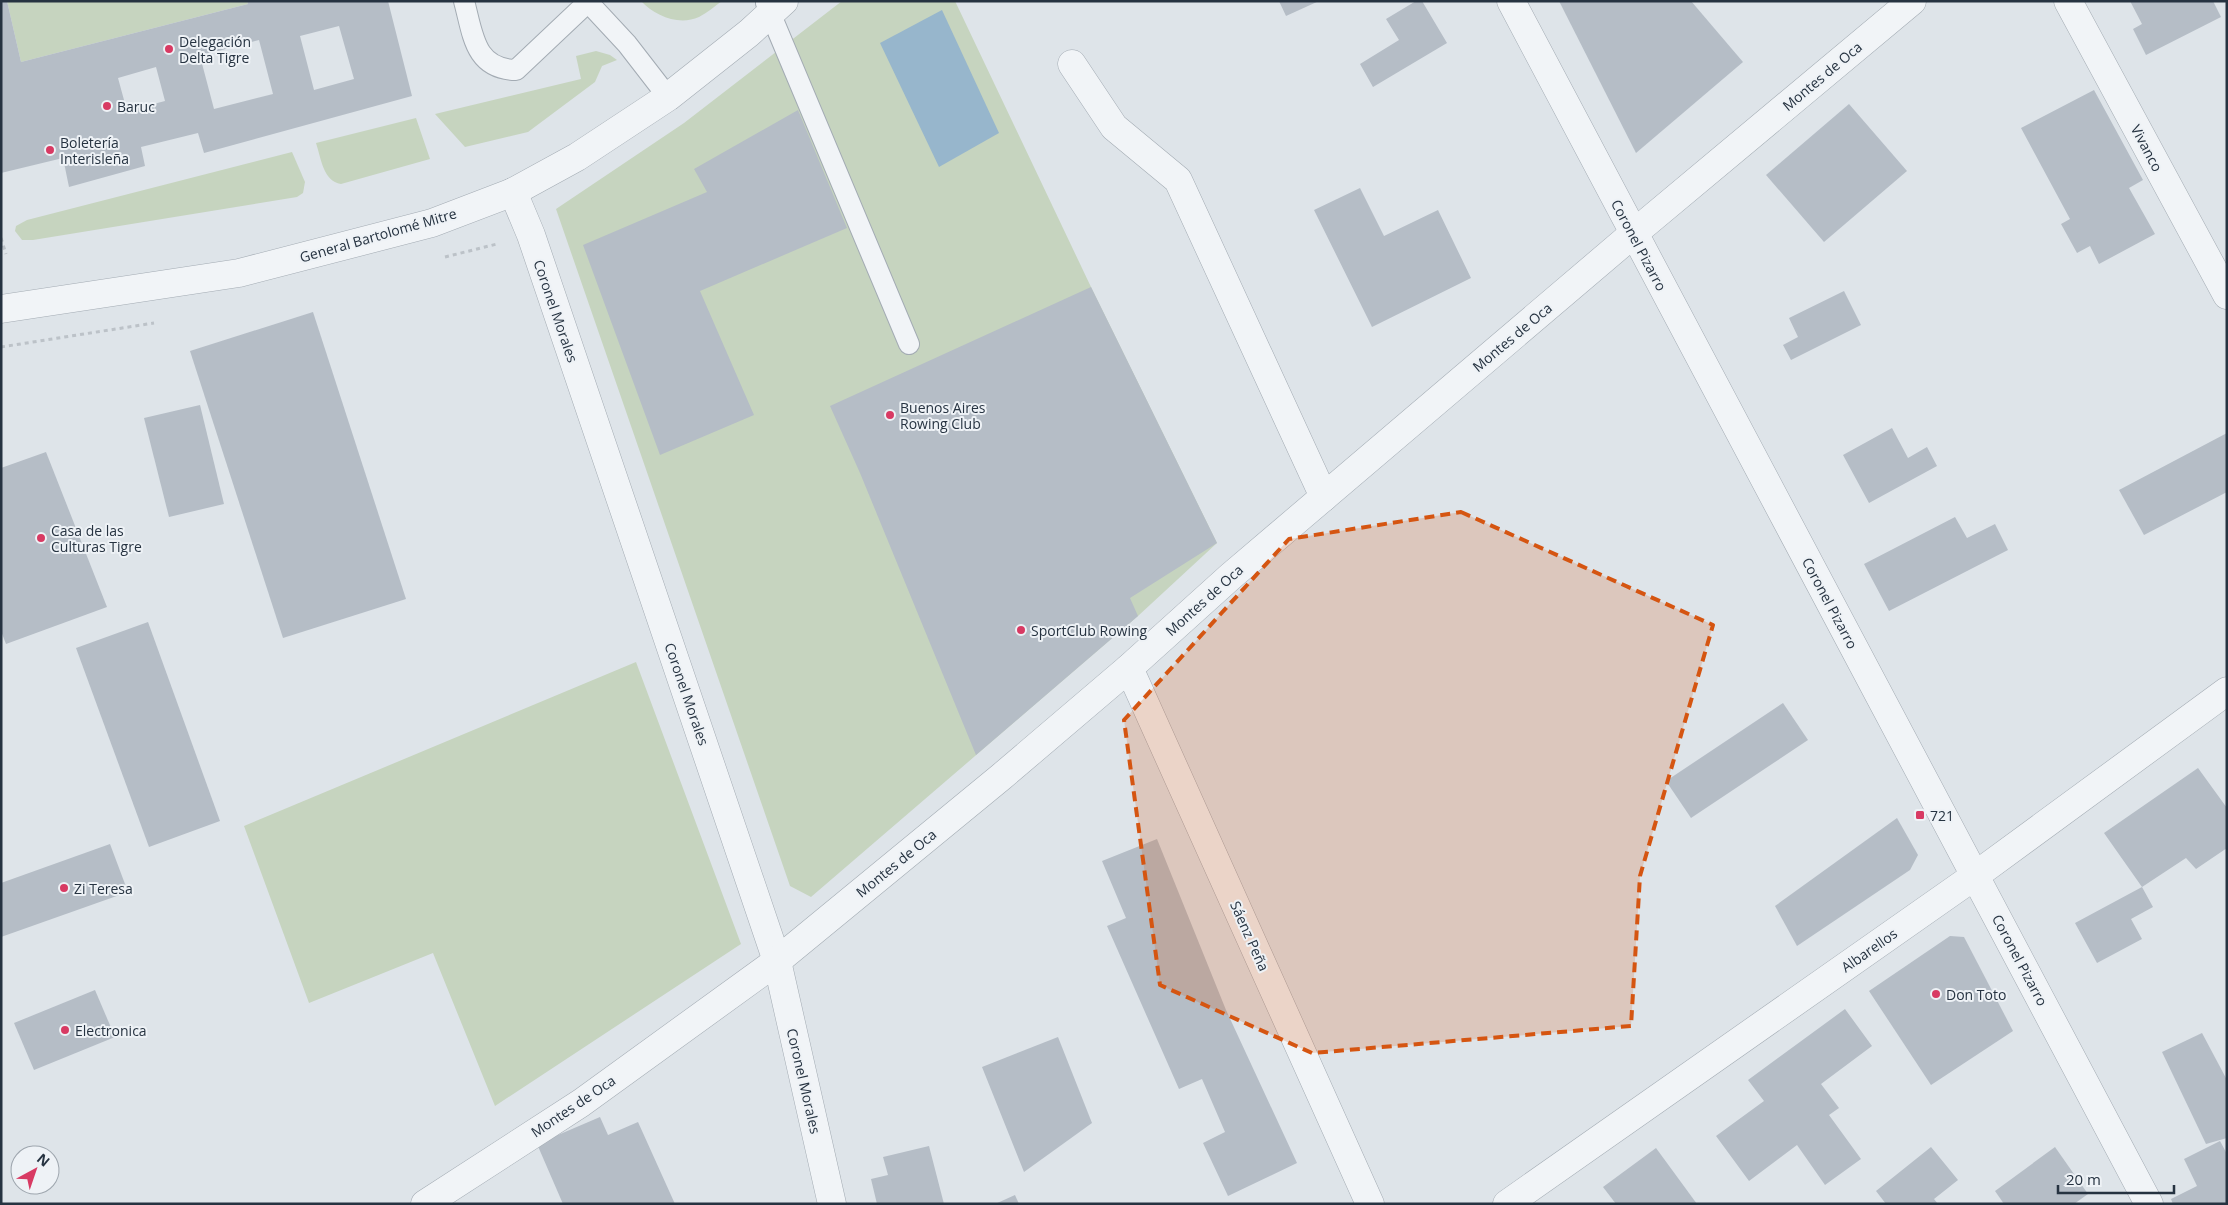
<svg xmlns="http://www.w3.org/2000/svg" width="2228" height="1205" font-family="'Open Sans',sans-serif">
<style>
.green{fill:#c6d4bf}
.water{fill:#97b6cc}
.building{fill:#b5bdc6;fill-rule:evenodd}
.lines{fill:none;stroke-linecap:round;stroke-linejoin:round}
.service-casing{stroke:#a3abb3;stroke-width:22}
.minor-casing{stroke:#a3abb3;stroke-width:29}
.path{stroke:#bcc2c8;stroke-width:3;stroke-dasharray:4 4;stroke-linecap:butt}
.service{stroke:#f1f4f7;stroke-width:20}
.minor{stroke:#f1f4f7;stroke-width:28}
.marked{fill:#d55511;fill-opacity:0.2;stroke:#d55511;stroke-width:4;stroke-dasharray:10 6;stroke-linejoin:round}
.poi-dot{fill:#d83a63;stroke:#eef2f6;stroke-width:2}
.labels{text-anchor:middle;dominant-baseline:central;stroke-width:4;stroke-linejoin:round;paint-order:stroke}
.poi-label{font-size:14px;fill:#263341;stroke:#eef2f6;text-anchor:start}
.street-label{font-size:14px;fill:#263341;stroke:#eef2f6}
</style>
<rect width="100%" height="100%" fill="#dee4e9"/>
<!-- green -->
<g class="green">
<polygon points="7,1 247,1 248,4 21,62"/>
<path d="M 641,1 L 722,1 C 715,6 707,13 699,17 C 679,26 655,16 641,1 Z"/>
<polygon points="842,1 955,1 1091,287 1217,543 1138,616 811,897 790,886 556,209 684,123"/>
<polygon points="596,51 610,55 617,60 602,66 595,82 528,132 465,147 435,114 581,79 576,56"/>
<path d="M 416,118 L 430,159 L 341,184 C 323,181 321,158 316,143 Z"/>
<polygon points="292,152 305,182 303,193 297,197 33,240 22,240 15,231 16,226 27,220"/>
<polygon points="636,662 741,944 495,1106 433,953 309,1003 244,826"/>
</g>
<!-- water -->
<polygon class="water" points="942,10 999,133 939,167 880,43"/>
<!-- building -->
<g class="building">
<path d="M 1,1 L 7,1 L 21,62 L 248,4 L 247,1 L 388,1 L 412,96 L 204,153 L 198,133 L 141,147 L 145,166 L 69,187 L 63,158 L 1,173 ZM 339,26 L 354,79 L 314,90 L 300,36 ZM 259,40 L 273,94 L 214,109 L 200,56 ZM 156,67 L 165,101 L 127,111 L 118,78 Z"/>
<polygon points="1279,1 1319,1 1286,16"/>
<polygon points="1416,1 1422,1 1447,43 1373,87 1360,64 1399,40 1386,19"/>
<polygon points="1559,1 1691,1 1743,62 1636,153"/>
<polygon points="2130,1 2213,1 2221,17 2146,55 2133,29 2142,24"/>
<polygon points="2094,90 2143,180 2129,188 2155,234 2099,264 2090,246 2077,253 2061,224 2070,219 2021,128"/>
<polygon points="1849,104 1907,171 1824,242 1766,175"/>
<polygon points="798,110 847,228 700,291 754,415 660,455 583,245 707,192 694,169"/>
<polygon points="1360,188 1384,236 1438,210 1471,278 1372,327 1314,210"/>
<polygon points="1091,287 1217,543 1130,598 1138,616 976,755 860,473 830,406"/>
<polygon points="1844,291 1861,325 1791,360 1783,345 1798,337 1789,318"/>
<polygon points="313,312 406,599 283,638 190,351"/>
<polygon points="200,405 224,504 169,517 144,418"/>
<polygon points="1892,428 1908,458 1927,447 1937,466 1869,503 1843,455"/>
<polygon points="2227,433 2227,492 2144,535 2119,490"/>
<polygon points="46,452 107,607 6,644 1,631 1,468"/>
<polygon points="1955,517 1967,538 1995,524 2008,550 1889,611 1864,564"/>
<polygon points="148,622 220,821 149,847 76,648"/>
<polygon points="1783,703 1808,740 1691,818 1666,781"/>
<polygon points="2198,768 2227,808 2227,848 2196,869 2186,858 2142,887 2153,907 2131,919 2142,939 2097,963 2075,923 2142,887 2104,833"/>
<polygon points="1897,818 1918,855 1910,870 1797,946 1775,906"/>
<polygon points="1157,839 1226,1010 1297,1163 1228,1196 1203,1143 1225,1132 1202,1079 1179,1089 1107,926 1126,918 1102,861"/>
<polygon points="110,844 128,892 1,937 1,883"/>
<polygon points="1950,936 1964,937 2013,1031 1931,1085 1869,991"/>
<polygon points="95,990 115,1037 34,1070 14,1023"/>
<polygon points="1845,1009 1872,1046 1821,1084 1839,1108 1829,1115 1861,1159 1825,1185 1797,1145 1749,1181 1716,1136 1764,1101 1748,1080"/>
<polygon points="2202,1033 2227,1080 2227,1138 2206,1144 2162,1052"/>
<polygon points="1058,1037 1092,1123 1024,1172 982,1067"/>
<polygon points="600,1117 608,1135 638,1122 675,1204 563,1204 537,1144"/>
<polygon points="2220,1141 2227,1154 2227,1204 2173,1204 2171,1199 2197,1186 2184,1159"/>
<polygon points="929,1146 944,1204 877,1204 871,1179 888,1175 883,1157"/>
<polygon points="1931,1147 1958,1180 1934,1199 1938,1204 1886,1204 1876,1191"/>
<polygon points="2055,1147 2088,1194 2074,1204 2004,1204 1995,1191"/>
<polygon points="1656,1148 1697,1204 1616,1204 1603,1187"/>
<polygon points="1015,1195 1019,1204 995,1204"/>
</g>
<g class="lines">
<!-- service casing -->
<g class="service-casing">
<g id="service">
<path d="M 464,1 C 473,34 474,69 516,70 L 587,3"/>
<polyline points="587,1 627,44 668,97"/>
<polyline points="766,3 909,344"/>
</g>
</g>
<!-- minor casing -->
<g class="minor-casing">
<g id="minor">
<polyline points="1511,1 2149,1204"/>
<polyline points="2068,1 2227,295"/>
<polyline points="1072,64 1114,127 1178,180 1324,497"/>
<polyline points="513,192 531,235 777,961 832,1204"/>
<polyline points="1,309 239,273 432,223 513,192 577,157 668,97 749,33 784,1"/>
<polyline points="1129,668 1370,1204"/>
<polyline points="425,1204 581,1103 777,961 1001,777 1129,668 1231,576 1633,234 1912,1"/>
<polyline points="1507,1204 1976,875 2227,691"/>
</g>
</g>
<!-- path -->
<g class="path">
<polyline points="1,238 6,254"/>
<polyline points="445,257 497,244"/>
<polyline points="1,347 154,323"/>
</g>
<!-- service -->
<use href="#service" class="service"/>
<!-- minor -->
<use href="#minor" class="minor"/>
</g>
<!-- marked area -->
<path class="marked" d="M 1461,512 L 1713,625 L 1640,876 L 1631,1026 L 1312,1053 L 1160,985 L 1124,720 L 1289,539 Z"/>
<!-- markers -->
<g class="poi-dot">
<circle cx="169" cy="49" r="5"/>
<circle cx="107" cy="106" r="5"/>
<circle cx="50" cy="150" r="5"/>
<circle cx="890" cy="415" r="5"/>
<circle cx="41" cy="538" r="5"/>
<circle cx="1021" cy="630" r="5"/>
<rect x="1915" y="810" width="10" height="10" rx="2.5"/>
<circle cx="64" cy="888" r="5"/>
<circle cx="1936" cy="994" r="5"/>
<circle cx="65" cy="1030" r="5"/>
</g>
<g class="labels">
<!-- poi labels -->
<g class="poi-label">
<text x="179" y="41">Delegación<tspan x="179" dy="16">Delta Tigre</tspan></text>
<text x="117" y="106">Baruc</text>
<text x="60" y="142">Boletería<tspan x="60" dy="16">Interisleña</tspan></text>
<text x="900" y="407">Buenos Aires<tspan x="900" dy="16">Rowing Club</tspan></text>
<text x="51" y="530">Casa de las<tspan x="51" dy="16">Culturas Tigre</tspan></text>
<text x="1031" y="630">SportClub Rowing</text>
<text x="1930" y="815">721</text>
<text x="74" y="888">Zi Teresa</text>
<text x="1946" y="994">Don Toto</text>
<text x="75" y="1030">Electronica</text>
</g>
<!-- street labels -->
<g class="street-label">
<text transform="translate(1822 76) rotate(-40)">Montes de Oca</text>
<text transform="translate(2147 148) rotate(62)">Vivanco</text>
<text transform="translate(378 235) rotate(-16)">General Bartolomé Mitre</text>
<text transform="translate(1639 245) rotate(62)">Coronel Pizarro</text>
<text transform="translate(556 311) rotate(71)">Coronel Morales</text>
<text transform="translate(1512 337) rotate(-40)">Montes de Oca</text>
<text transform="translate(1204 600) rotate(-42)">Montes de Oca</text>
<text transform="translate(1830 603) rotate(62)">Coronel Pizarro</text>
<text transform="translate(687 694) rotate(71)">Coronel Morales</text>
<text transform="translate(896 863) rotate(-39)">Montes de Oca</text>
<text transform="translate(1250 936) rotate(66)">Sáenz Peña</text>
<text transform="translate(1869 950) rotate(-35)">Albarellos</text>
<text transform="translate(2020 960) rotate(62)">Coronel Pizarro</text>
<text transform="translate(804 1081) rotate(77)">Coronel Morales</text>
<text transform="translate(573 1106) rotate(-34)">Montes de Oca</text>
</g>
</g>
<!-- border -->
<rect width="2228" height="1205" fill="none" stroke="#263341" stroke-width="5"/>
<!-- north arrow -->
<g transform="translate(35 1170) rotate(40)"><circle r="24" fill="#eef2f6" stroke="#9ea6ae"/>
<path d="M0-4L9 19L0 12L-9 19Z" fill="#d83a63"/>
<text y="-8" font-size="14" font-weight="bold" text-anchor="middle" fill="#263341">N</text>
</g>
<!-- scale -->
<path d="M2058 1185v8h116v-8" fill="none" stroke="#263341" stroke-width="2.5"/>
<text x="2066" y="1185" font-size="15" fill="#263341" stroke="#eef2f6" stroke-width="4" paint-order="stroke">20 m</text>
</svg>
